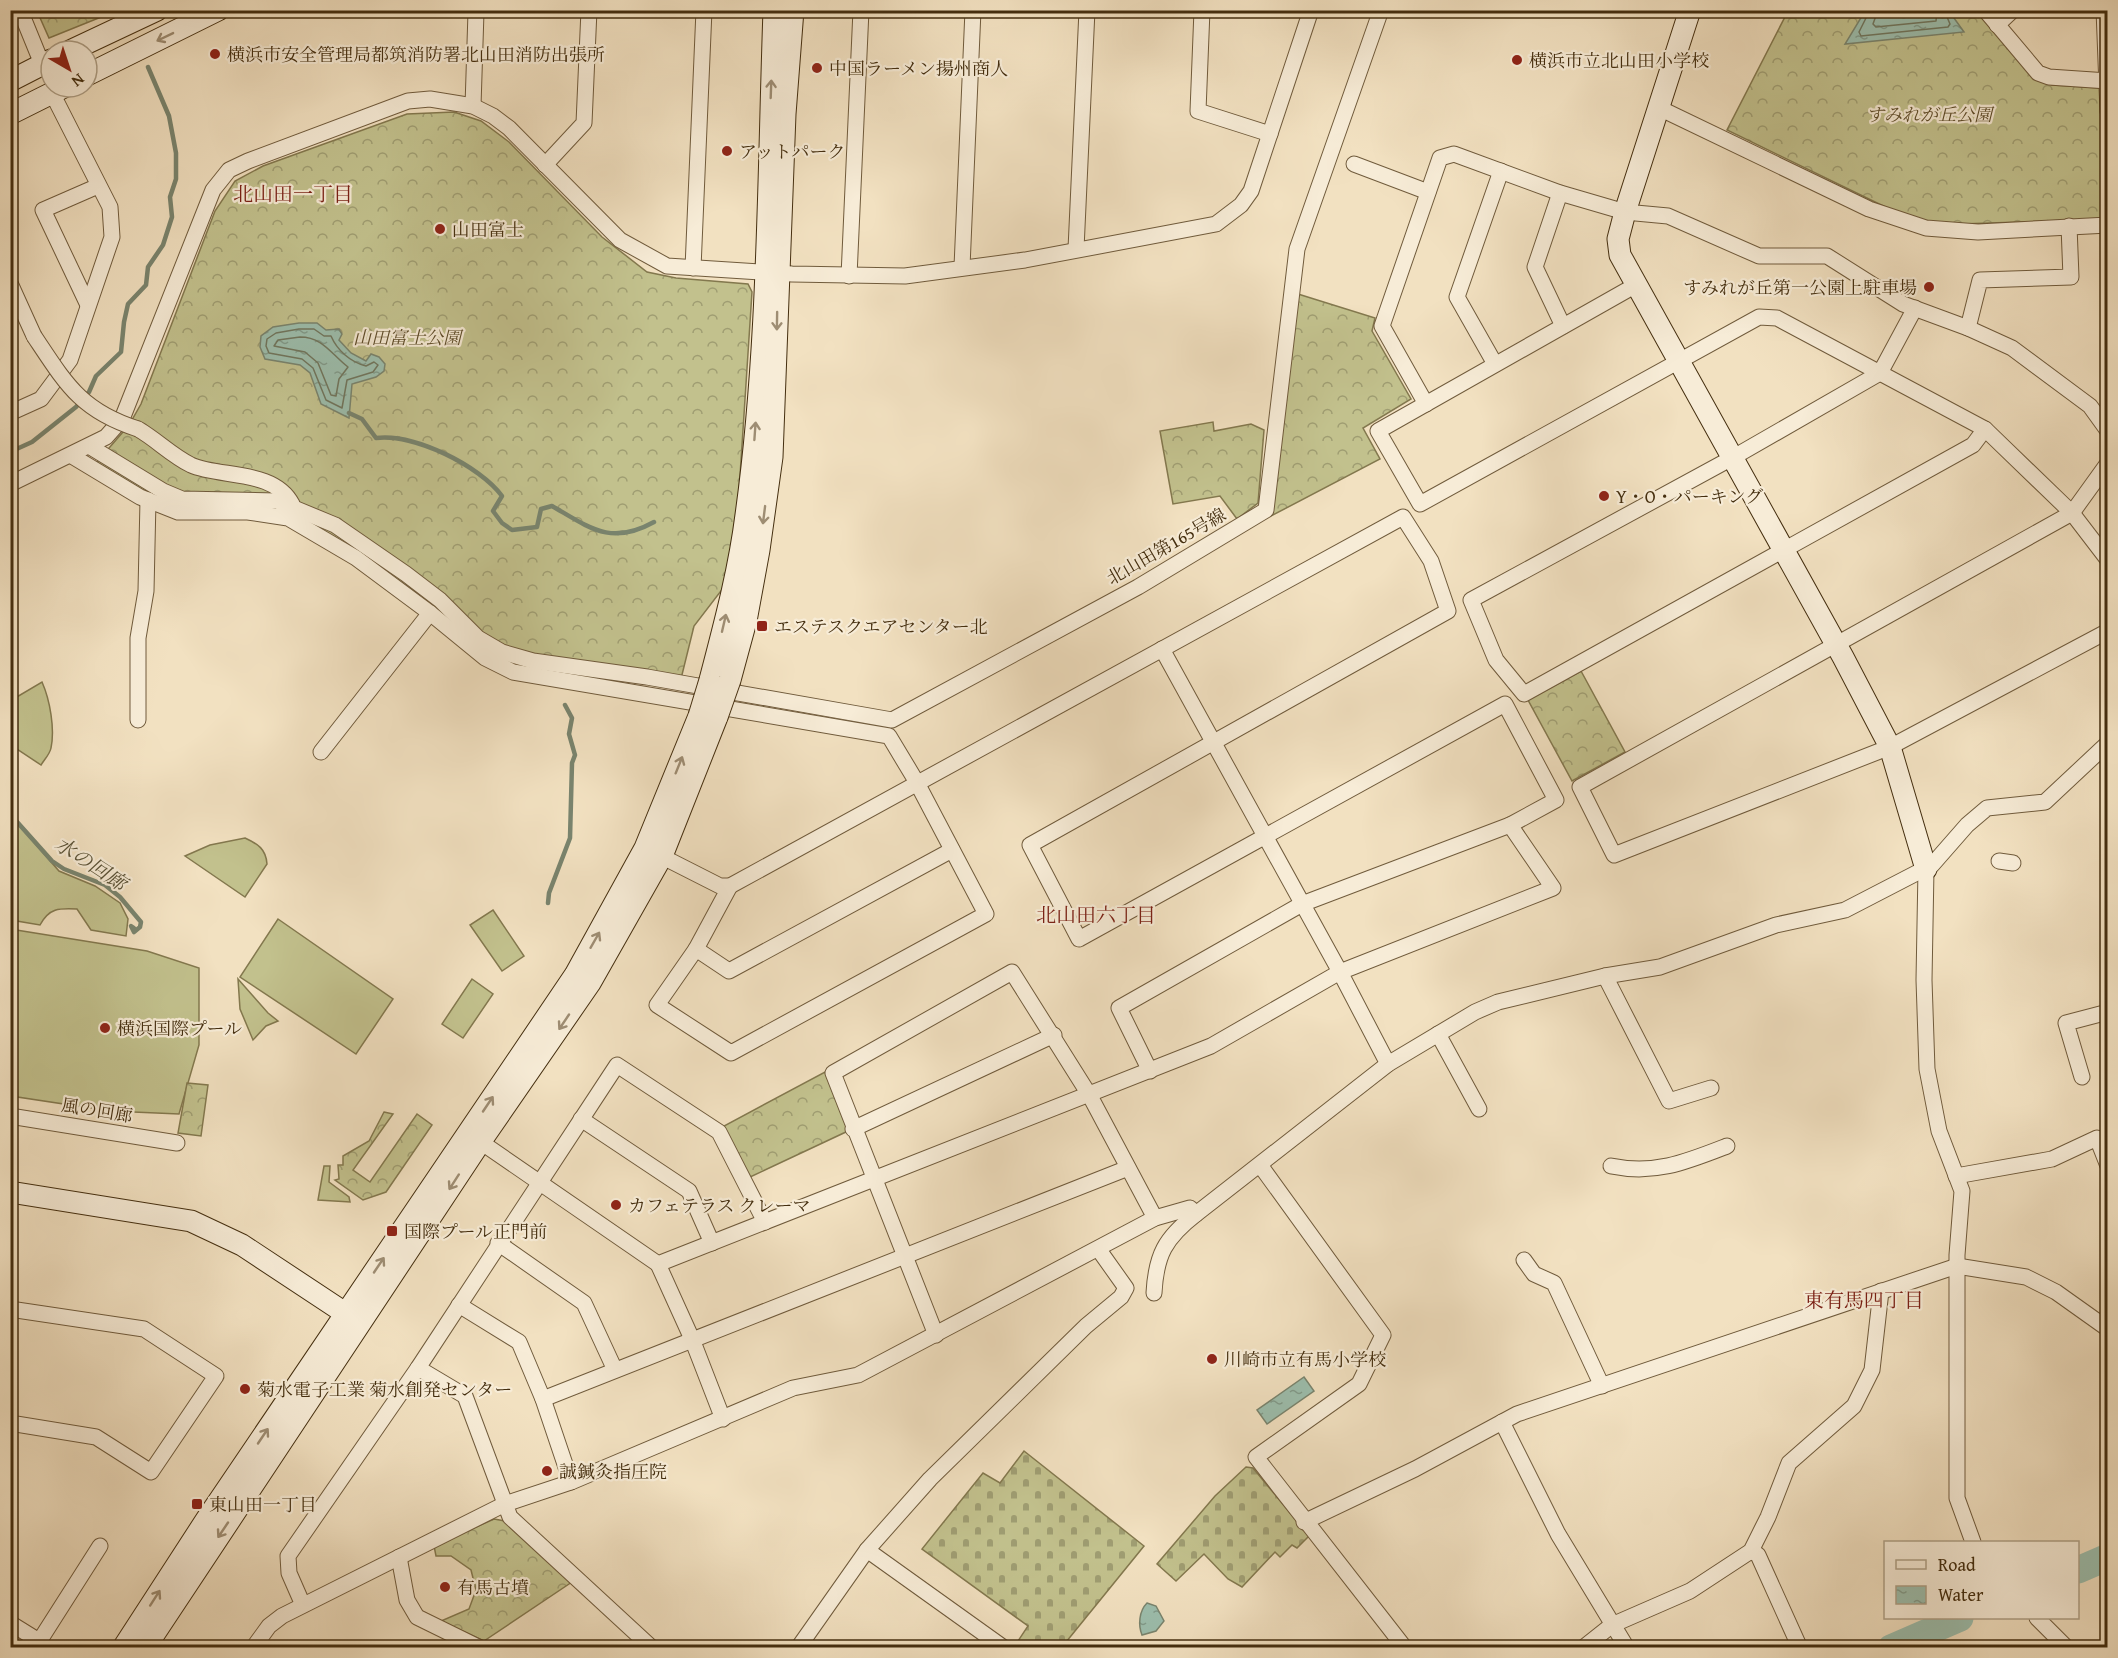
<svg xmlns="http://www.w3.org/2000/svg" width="2118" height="1658" font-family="'Gentium Book Plus','Noto Serif JP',serif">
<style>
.grass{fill:#c2c18d;stroke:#83784e;stroke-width:1.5}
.forest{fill:url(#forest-crowns);stroke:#83784e;stroke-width:1.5}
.cemetery{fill:url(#cemetery-stones);stroke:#83784e;stroke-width:1.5}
.water{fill:url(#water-ripples);stroke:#79846e;stroke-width:1.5}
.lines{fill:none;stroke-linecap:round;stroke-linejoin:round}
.shore{stroke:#70765e;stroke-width:1.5}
.stream{stroke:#79846e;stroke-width:4.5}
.river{stroke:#9cbead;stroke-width:27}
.street-casing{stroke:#705b3c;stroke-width:17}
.secondary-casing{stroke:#442e0f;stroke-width:23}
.street{stroke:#f7ecd7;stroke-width:15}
.secondary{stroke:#f7ecd7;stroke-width:21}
.street-bridge-casing{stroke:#705b3c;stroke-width:17;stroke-linecap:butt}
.secondary-bridge-casing{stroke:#442e0f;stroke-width:23;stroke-linecap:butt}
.street-bridge{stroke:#f7ecd7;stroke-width:15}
.secondary-bridge{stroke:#f7ecd7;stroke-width:21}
.oneway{stroke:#9e8d73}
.poi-dot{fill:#8f2418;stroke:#f7ecd7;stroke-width:2}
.labels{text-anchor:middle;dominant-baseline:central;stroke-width:4.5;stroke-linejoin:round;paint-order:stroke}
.poi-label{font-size:18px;fill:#442e0f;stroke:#f7ecd7;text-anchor:start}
.park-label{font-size:18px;font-style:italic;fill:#5d4b28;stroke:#f7ecd7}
.street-label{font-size:18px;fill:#442e0f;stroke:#f7ecd7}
.neighbourhood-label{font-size:20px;fill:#7a1f14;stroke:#f7ecd7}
.water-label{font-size:20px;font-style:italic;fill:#5a5236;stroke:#f7ecd7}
</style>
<defs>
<pattern id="forest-crowns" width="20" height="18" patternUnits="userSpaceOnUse" patternTransform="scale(1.5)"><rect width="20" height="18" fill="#c2c18d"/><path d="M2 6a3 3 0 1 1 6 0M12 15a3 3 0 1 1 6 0" fill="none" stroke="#9f9d72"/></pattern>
<pattern id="cemetery-stones" width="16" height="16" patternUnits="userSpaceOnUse" patternTransform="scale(1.5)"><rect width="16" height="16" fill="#c2c18d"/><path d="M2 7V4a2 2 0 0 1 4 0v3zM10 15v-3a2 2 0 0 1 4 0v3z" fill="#9f9d72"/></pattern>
<pattern id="water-ripples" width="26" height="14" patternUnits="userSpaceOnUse" patternTransform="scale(1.5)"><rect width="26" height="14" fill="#9cbead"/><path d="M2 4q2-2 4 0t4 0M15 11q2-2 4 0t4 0" fill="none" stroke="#819b8b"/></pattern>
</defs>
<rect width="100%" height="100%" fill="#f2e1c1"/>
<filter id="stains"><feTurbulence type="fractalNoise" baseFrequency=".00333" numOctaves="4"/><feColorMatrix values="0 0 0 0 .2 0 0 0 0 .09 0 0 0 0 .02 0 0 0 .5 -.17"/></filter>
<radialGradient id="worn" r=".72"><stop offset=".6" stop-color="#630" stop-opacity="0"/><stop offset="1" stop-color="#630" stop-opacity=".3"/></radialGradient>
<!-- grass -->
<g class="grass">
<path d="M 42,682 C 50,700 55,729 51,748 C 50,754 44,760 41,765 L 11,745 L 10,701 Z"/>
<path d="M 11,816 L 59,871 L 95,886 L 120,903 L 128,919 L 126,936 L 91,930 L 77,909 C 59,908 49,908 40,925 L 11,920 Z"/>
<path d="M 245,838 C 258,844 266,849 267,864 L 245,897 L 185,856 L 210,845 Z"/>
<polygon points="493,910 524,956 502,971 470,925"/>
<polygon points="278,919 393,999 356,1054 240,977"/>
<polygon points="10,929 147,951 199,968 199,1045 179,1114 110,1111 11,1096"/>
<polygon points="238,979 268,1013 278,1021 266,1026 253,1040 240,1009"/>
<polygon points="472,979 493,994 463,1038 442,1024"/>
<polygon points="324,1166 330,1166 329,1182 349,1197 350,1202 318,1200"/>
</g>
<!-- forest -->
<g class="forest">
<polygon points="37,11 116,11 49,38"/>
<polygon points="1788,11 1978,11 2035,78 2052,85 2101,88 2106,219 1961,224 1935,224 1906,217 1727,130"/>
<polygon points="454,112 481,121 509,142 602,237 647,272 676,278 748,284 752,292 737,522 724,587 694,626 679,687 602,679 514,664 476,646 421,595 299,517 184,505 149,494 96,463 129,425 141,404 215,211 235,181 263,166 407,114"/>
<polygon points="1298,294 1375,318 1372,331 1411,399 1363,428 1380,459 1271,516"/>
<polygon points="1213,422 1214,431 1251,424 1264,430 1258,503 1237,519 1220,496 1173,504 1160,431"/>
<polygon points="1581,671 1625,752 1572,781 1528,700"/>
<polygon points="825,1072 848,1131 748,1178 724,1126"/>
<polygon points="187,1083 208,1085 201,1136 178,1133"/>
<polygon points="384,1112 393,1114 353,1170 370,1182 417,1114 432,1125 386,1192 363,1200 335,1180 339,1179 338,1165 343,1165 343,1156 369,1141"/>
<polygon points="494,1519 505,1521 572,1582 484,1641 441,1621 469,1609 476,1590 471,1570 451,1556 436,1556 434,1546"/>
</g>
<!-- cemetery -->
<g class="cemetery">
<polygon points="1024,1451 1144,1546 1062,1647 1014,1647 1028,1626 922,1549 983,1473 1000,1483"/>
<polygon points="1246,1467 1253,1468 1309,1536 1297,1548 1292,1545 1280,1557 1275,1552 1242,1587 1228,1579 1204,1554 1176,1581 1157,1564 1215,1496"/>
</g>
<!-- water -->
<g class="water">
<polygon points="1865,11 1949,11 1964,32 1845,44"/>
<polygon points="299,323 317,323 326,330 339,329 342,334 339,340 351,353 366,361 371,354 379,357 385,364 384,371 376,377 352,384 349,418 321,404 310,373 300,365 265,359 260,347 261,336 273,327"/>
<polygon points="1304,1377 1314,1391 1267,1424 1257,1410"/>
<path d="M 1147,1603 L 1156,1606 L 1164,1621 L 1156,1631 L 1142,1635 C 1138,1625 1139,1611 1147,1603 Z"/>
</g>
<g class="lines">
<!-- shore -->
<g class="shore">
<polyline points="1870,10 1859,32 1861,36 1948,27 1950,24 1944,10"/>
<polyline points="1878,10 1873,24 1876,27 1936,21 1937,10"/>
<path d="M 299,329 L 314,329 L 324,336 L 331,336 C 337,350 350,362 366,366 L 374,362 L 378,365 L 373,372 L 347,380 L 342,408 L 326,400 L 313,368 L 302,359 L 269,353 L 266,346 L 267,339 L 276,333 Z"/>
<path d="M 300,337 C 323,337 331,354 348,367 L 339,379 L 336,396 L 331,395 L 318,363 L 305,352 L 274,346 L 278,340 Z"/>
</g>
<!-- stream -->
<g class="stream">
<path d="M 349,413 L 362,419 L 376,438 C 414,433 480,466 502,496 L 493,511 L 502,523 L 512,530 L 537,527 L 541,509 L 552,506 C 590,528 611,546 654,522"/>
<polyline points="10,452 32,442 76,407 89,392 96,376 121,352 124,322 128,304 146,285 148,267 163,245 172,217 170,197 176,179 176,153 169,116 148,67"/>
<polyline points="10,814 52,861 64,869 105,885 120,897 141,922 140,927 134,932 131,926 134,928"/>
<polyline points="548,903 549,893 570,838 572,763 575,755 569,734 572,718 565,705"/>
</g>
<!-- river -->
<g class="river">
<polyline points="2078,1570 2108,1557"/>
<polyline points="1891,1648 1960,1618"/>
</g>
<!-- street casing -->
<g class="street-casing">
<g id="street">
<polyline points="20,10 42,64"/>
<polyline points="1202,10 1198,111 1270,134"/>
<polyline points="1985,10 2038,73 2049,77 2108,81"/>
<polyline points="2104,10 2108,112"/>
<polyline points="1997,25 2013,10"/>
<polyline points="473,106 476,12 482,10"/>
<polyline points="1657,107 1869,209 1926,228 1978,232 2108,225"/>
<polyline points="1354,164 1428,192"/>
<polyline points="545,165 584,123 589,10"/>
<polyline points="1560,193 1535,267 1563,326"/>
<polyline points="1076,249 1087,10"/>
<polyline points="962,267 973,10"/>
<polyline points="693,268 704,10"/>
<polyline points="849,276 861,10"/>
<polyline points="10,283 34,336"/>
<polyline points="1636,285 1378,431 1420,504 1759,317 1777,318 1985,429 2072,513 2108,560"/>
<polyline points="88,305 43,210 98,186"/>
<polyline points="1915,308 1880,373 1732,458 1471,600 1496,660 1524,694 1973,445 1985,429"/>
<polyline points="1968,328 1980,280 2071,277 2069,226"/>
<polyline points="1495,364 1457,297 1501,171"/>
<polyline points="1426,404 1382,326 1440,158 1454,154 1560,193 1625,212 1668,216 1759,256 1827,256 1903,304 1968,328 2012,348 2090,406 2108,431"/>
<polyline points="10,413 41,399 70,360 112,237 110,207 52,93"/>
<path d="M 138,429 C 157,440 171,455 191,465 C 220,478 274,469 292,504"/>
<polyline points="89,446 163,491 182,499 277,501 335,525 406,574 440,600 478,638 502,652 533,661 647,677 892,720 1138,587 1266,510 1297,249 1381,10"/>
<polyline points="72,456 140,497 178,512 248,512 288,518 356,558 430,613 485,658 513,672 889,736 916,781 986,914 731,1053 657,1005 696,949 730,886"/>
<polyline points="2108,463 2072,513 1580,787 1614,855 1890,747 2108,631"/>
<polyline points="10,484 106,437 122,419 213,190 229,170 248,161 408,101 430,99 473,106 493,116 509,128 620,240 667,266 792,274 905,276 1025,260 1216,224 1241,205 1251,191 1311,10"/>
<polyline points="138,720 138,638 146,591 148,500"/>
<polyline points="321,752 430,613"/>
<polyline points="653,852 720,886 730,886 1403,517 1431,561 1448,611 1030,845 1079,939 1505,704 1556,800 1510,825 1302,904 1119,1008 1150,1071"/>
<polyline points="1999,861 2013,863"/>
<polyline points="1926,869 1924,980 1927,1069 1939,1131 1962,1191 1957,1255 1957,1498 1973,1542"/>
<polyline points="696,949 729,971 952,850"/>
<polyline points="1605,976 1669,1101 1711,1088"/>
<polyline points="1438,1034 1479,1109"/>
<polyline points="1388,1064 1340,972 1553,888 1510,825"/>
<polyline points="2082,1077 2066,1023 2108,1012"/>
<polyline points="10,1116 177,1143"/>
<polyline points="581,1119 689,1191 712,1243"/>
<polyline points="853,1129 1054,1035"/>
<polyline points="472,1136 658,1264 1211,1046 1340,972 1162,649"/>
<polyline points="1260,1165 1383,1335 1359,1384 1256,1457 1405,1648"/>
<path d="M 1611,1166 C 1655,1175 1686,1162 1727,1146"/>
<polyline points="1956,1176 2052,1159 2097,1138 2108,1166"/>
<polyline points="498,1243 584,1303 615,1370"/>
<polyline points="1524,1260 1534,1274 1554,1283 1602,1386"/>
<polyline points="658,1264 692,1339 723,1419"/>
<path d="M 1154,1293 C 1156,1255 1165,1238 1196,1214"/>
<polyline points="459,1305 519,1342 543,1399 571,1482"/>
<polyline points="10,1309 144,1329 216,1376 151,1472 96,1437 10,1423"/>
<polyline points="936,1335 833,1073 1012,972 1090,1096 1155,1218"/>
<polyline points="418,1368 465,1396 510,1517 652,1648"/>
<polyline points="543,1399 1128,1168"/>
<polyline points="1502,1422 1558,1534 1627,1648"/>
<polyline points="1304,1522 1415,1469 1517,1414 1957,1266 2026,1277 2056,1292 2108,1329"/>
<polyline points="867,1550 1004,1648"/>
<polyline points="1751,1551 1758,1555 1800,1648"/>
<polyline points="399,1557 407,1600 417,1617 480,1648"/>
<polyline points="303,1605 289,1573 288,1556 418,1368 617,1065 719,1132 765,1222"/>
<polyline points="2037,1618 2067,1648"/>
<polyline points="10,1623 39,1641"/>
<polyline points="35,1648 100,1546"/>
<polyline points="253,1648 269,1626 282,1616 505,1504 571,1482 793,1388 858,1375 1155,1218 1190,1208 1196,1214 1388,1064 1475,1012 1498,1002 1605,976 1660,967 1776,925 1845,910 1932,865 1967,825 1987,808 2045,802 2108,743"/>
<polyline points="798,1648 867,1550 930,1479 1086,1326 1121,1297 1126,1288 1099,1250"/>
<polyline points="1583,1648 1612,1625 1690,1591 1751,1551 1768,1517 1789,1463 1854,1406 1872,1370 1881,1291"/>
</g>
</g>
<!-- secondary casing -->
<g class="secondary-casing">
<g id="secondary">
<polyline points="1690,10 1625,212 1618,239 1620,255 1843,657 1890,747 1926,869"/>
<polyline points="70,51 157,10"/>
<polyline points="87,75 218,10"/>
<polyline points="10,81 51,60"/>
<polyline points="10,114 64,87"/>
<path d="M 710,680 C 724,626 739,571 746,515 C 769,349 768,178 774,10"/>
<polyline points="730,680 746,621 759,550 772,457 785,114 793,10"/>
<polyline points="10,1192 191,1221 242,1245 357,1321"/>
<polyline points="123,1648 206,1520 575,975 645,848 699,716"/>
<polyline points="145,1648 481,1141 590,983 662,856 717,717"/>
</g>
</g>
<!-- street -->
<use href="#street" class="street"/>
<!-- secondary -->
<use href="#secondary" class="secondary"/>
<!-- street-bridge casing -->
<g class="street-bridge-casing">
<path id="street-bridge" d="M 34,336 C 66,384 81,411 138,429"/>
</g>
<!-- secondary-bridge casing -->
<g class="secondary-bridge-casing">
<g id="secondary-bridge">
<polyline points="699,716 710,680"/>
<polyline points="717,717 730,680"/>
</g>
</g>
<!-- street-bridge -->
<use href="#street-bridge" class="street-bridge"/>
<!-- secondary-bridge -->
<use href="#secondary-bridge" class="secondary-bridge"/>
</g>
<!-- one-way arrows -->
<defs><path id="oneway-shaft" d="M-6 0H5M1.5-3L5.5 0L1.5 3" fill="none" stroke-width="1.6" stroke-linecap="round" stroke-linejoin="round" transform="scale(1.5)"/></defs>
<g class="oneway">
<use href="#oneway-shaft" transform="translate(165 37) rotate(154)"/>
<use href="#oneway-shaft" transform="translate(771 89) rotate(-88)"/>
<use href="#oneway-shaft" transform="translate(777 321) rotate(91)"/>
<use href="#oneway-shaft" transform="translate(755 431) rotate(-86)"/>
<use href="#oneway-shaft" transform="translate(764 515) rotate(97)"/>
<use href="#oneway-shaft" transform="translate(724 623) rotate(-77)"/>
<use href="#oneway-shaft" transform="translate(679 765) rotate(-68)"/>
<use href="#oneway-shaft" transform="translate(595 940) rotate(-60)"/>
<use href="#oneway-shaft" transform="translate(564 1022) rotate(124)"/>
<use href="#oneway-shaft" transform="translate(488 1104) rotate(-56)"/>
<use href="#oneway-shaft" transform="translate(454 1182) rotate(123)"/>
<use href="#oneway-shaft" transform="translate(379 1265) rotate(-56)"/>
<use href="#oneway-shaft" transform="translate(263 1436) rotate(-56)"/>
<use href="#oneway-shaft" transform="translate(223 1530) rotate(124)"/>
<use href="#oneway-shaft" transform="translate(155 1598) rotate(-57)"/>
</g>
<!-- markers -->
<g class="poi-dot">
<circle cx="215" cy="54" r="6"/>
<circle cx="1517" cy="60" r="6"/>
<circle cx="817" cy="68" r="6"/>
<circle cx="727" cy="151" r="6"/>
<circle cx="440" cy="229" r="6"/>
<circle cx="1929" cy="287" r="6"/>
<circle cx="1604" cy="496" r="6"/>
<rect x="756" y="620" width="12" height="12" rx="3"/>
<circle cx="105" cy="1028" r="6"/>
<circle cx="616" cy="1205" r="6"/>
<rect x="386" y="1225" width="12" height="12" rx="3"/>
<circle cx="1212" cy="1359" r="6"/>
<circle cx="245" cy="1389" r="6"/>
<circle cx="547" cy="1471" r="6"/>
<rect x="191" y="1498" width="12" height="12" rx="3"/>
<circle cx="445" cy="1587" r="6"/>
</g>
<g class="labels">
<!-- poi labels -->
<g class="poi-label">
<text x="227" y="54">横浜市安全管理局都筑消防署北山田消防出張所</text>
<text x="1529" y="60">横浜市立北山田小学校</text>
<text x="829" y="68">中国ラーメン揚州商人</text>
<text x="739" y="151">アットパーク</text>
<text x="452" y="229">山田富士</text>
<text x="1917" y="287" text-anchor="end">すみれが丘第一公園上駐車場</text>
<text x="1616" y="496">Y・O・パーキング</text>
<text x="774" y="626">エステスクエアセンター北</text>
<text x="117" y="1028">横浜国際プール</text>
<text x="628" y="1205">カフェテラス クレーマ</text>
<text x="404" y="1231">国際プール正門前</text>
<text x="1224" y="1359">川崎市立有馬小学校</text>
<text x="257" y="1389">菊水電子工業 菊水創発センター</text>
<text x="559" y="1471">誠鍼灸指圧院</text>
<text x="209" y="1504">東山田一丁目</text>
<text x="457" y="1587">有馬古墳</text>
</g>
<!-- park labels -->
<g class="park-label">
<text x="1929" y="114">すみれが丘公園</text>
<text x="407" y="337">山田富士公園</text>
</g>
<!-- street labels -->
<g class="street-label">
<text transform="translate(1166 546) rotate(-30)">北山田第165号線</text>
<text transform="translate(97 1110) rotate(9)">風の回廊</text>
</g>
<!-- neighbourhood labels -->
<g class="neighbourhood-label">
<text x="293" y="193">北山田一丁目</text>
<text x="1096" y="914">北山田六丁目</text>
<text x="1864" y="1299">東有馬四丁目</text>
</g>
<!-- water labels -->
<g class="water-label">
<text transform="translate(91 863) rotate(33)">水の回廊</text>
</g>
</g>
<!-- margin -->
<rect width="2118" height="1658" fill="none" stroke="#f2e1c1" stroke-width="36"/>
<rect x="12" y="12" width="2094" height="1634" fill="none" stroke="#442e0f" stroke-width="3"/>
<rect x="18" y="18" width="2082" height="1622" fill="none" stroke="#442e0f" stroke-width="1.5"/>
<!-- legend -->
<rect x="1884" y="1541" width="195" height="78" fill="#f7ecd7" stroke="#afa087" stroke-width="1.5"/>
<rect x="1896" y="1560" width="30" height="9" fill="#f7ecd7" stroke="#afa087" stroke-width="1.5"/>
<text x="1938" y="1571" font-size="18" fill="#442e0f">Road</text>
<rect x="1896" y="1586" width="30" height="18" fill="url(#water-ripples)" stroke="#afa087" stroke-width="1.5"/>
<text x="1938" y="1601" font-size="18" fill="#442e0f">Water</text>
<!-- north arrow -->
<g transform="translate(69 69) rotate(141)"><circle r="28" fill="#f7ecd7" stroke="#afa087" stroke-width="1.5"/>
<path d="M0-4.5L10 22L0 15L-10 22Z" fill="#8f2418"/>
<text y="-9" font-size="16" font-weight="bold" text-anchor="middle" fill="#442e0f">N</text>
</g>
<rect width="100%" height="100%" filter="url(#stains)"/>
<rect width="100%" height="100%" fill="url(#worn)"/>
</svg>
